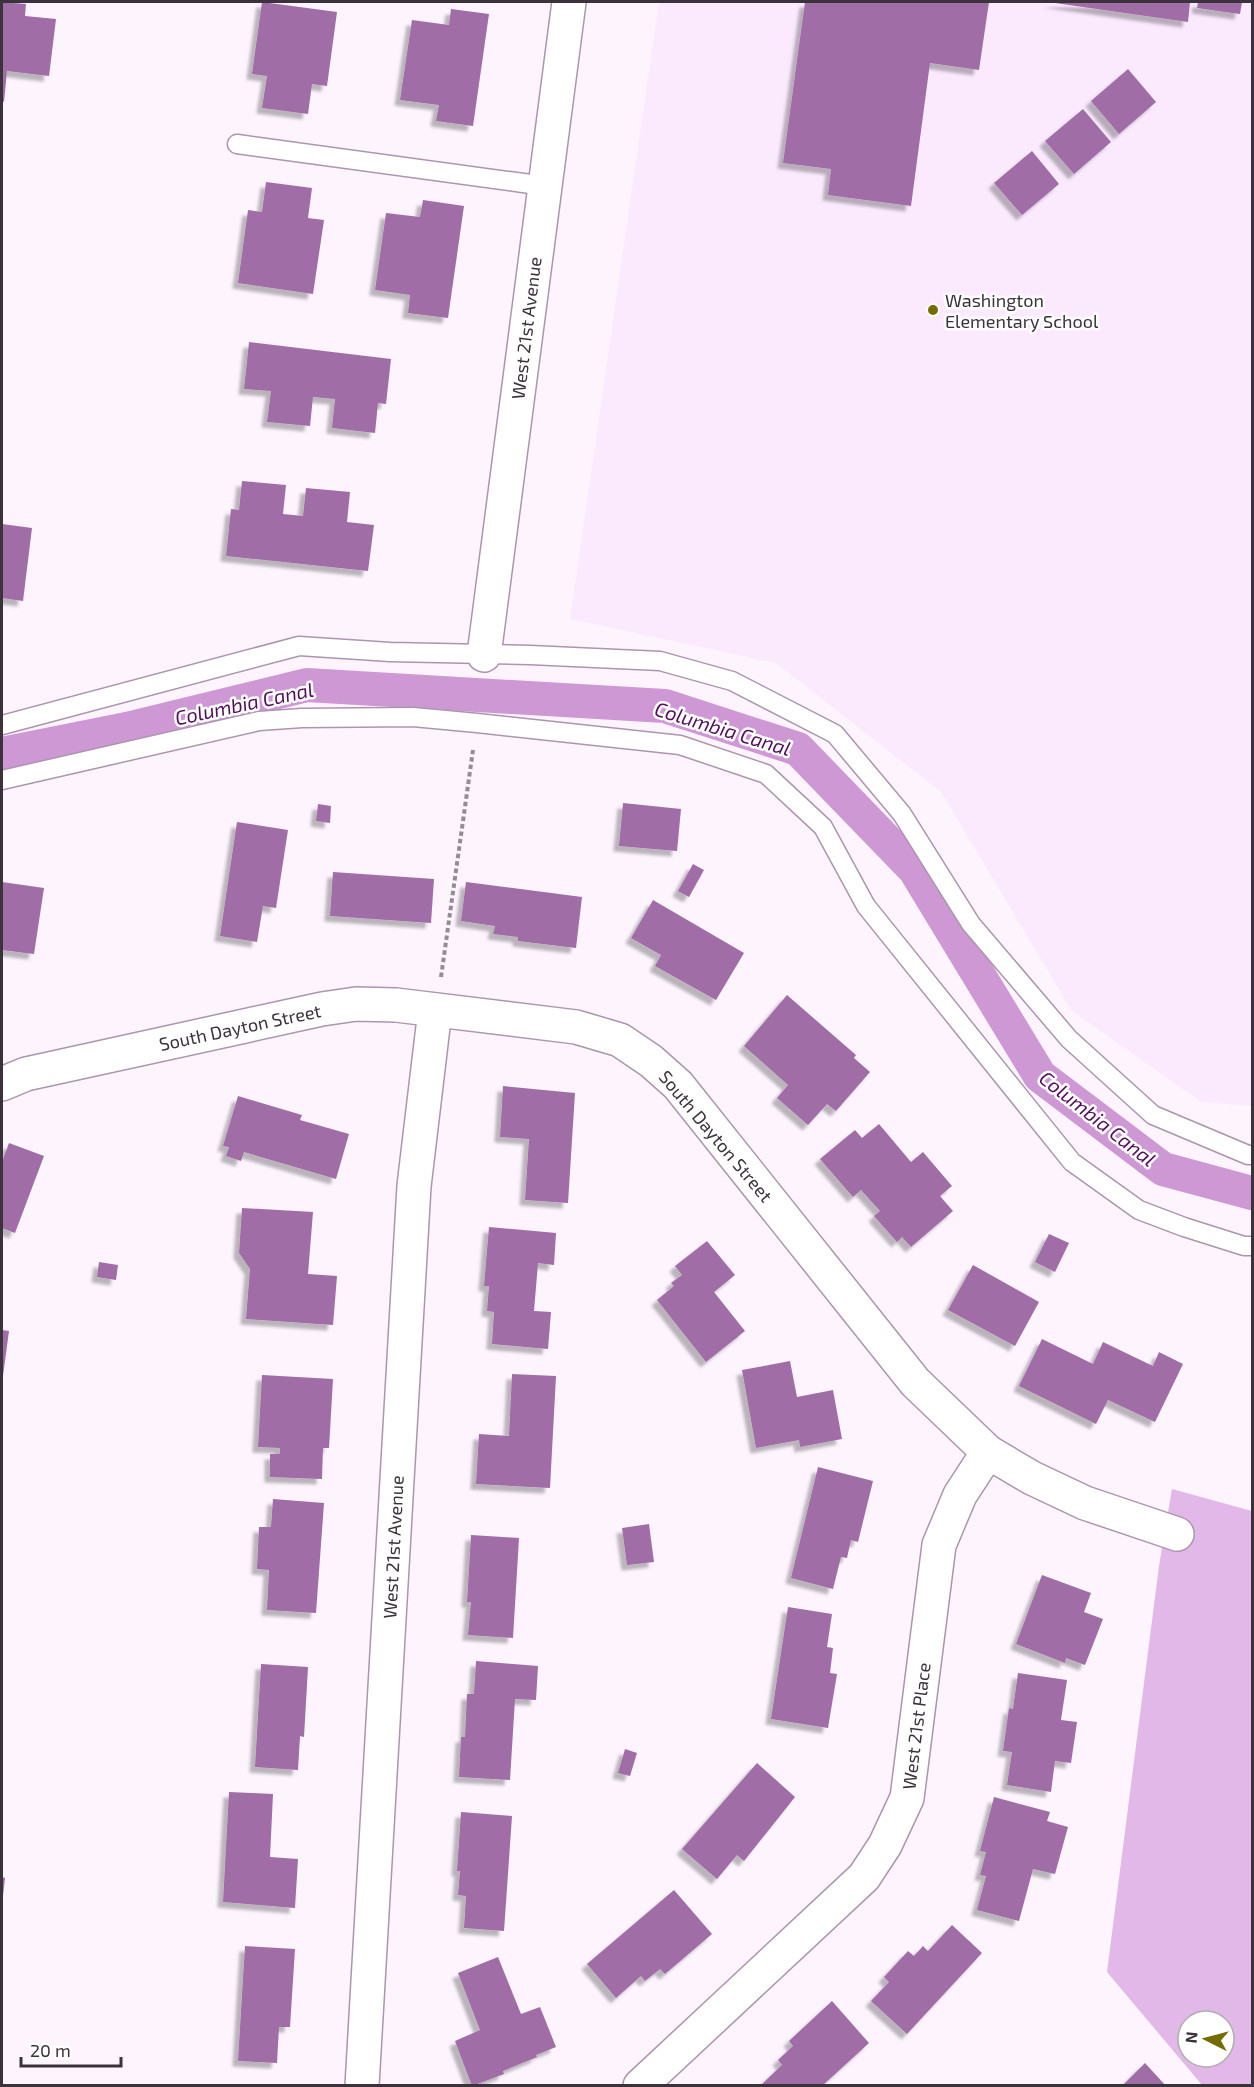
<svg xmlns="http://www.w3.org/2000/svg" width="1254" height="2087" font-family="'Exo 2',sans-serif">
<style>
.built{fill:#fbeafe}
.green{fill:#e1b8e7;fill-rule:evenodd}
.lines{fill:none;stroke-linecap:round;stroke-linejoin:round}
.canal{stroke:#ce98d5;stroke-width:34}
.building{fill:#a06da7;filter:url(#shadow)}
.lane-casing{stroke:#ab96ad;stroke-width:21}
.street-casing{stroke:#ab96ad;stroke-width:36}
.path{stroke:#948b95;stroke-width:4;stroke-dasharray:4.5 3;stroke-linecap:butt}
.lane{stroke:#fff;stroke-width:18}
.street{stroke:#fff;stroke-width:33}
.poi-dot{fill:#746b05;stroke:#fff;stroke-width:2}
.labels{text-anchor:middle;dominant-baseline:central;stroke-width:5;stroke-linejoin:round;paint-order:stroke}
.poi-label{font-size:18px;fill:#3b323c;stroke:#fff;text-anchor:start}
.street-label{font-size:18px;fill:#3b323c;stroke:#fff}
.water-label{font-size:20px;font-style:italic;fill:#52105b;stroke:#fff}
</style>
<defs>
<filter id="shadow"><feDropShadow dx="-5.5" dy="5.5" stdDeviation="1.5" flood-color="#0004"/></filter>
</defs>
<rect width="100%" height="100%" fill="#fdf4fe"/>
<!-- built -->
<polygon class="built" points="659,2 1252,2 1252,1106 1201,1102 1072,1011 941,792 776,663 570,619"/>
<!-- green -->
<path class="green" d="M 1172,1489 L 1252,1511 L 1252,2085 L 1202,2085 L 1107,1972 L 1159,1566 ZM 1188,2021 L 1224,2021 L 1224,2057 L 1188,2057 Z"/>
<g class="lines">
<!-- canal -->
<polyline class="canal" points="2,754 127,729 307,685 665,706 798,749 915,870 1040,1076 1163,1169 1252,1193"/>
</g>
<!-- building -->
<g class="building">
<polygon points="2,2 26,4 25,16 56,19 49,76 7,71 4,102 2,101"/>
<polygon points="262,2 337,12 327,86 312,84 308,114 262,108 267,76 252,74"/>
<polygon points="805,2 989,2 979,70 930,63 911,206 828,195 831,169 783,163"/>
<polygon points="1048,2 1190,2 1188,22"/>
<polygon points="1198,2 1242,2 1240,14 1197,8"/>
<polygon points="451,9 489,14 473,126 436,121 439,105 400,100 412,20 449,25"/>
<polygon points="1128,69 1156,102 1119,134 1091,101"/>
<polygon points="1083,109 1111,142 1074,174 1045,141"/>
<polygon points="1032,151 1059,184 1022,215 994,183"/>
<polygon points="266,182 312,188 308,218 324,220 313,294 238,283 248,210 262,212"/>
<polygon points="423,200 464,206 448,318 408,313 410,295 375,290 386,213 420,217"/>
<polygon points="249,342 391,359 386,404 378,403 375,433 332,428 335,399 313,397 310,426 267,422 271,391 244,389"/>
<polygon points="242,481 286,485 283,514 303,516 306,488 350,492 347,522 374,525 368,571 226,556 231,509 239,510"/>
<polygon points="2,524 32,528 23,601 2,598"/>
<polygon points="623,803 681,809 677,851 619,846"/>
<polygon points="318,804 331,806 330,823 316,821"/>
<polygon points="237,822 288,830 276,908 263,906 257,942 220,936"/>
<polygon points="693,864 704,870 689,897 678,891"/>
<polygon points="333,872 434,879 431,923 330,916"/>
<polygon points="2,882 44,888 34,954 2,950"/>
<polygon points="466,882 582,897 576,948 518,941 518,937 493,934 495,926 461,921"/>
<polygon points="653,900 744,953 716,1000 655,966 661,955 631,938"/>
<polygon points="787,995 856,1055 854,1058 870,1072 836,1111 827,1104 808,1125 777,1098 788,1085 744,1046"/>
<polygon points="503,1086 575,1093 568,1203 525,1200 529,1139 500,1137"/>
<polygon points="238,1096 302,1115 300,1120 349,1134 336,1179 244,1152 241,1161 226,1156 229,1147 223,1146"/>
<polygon points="879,1124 911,1162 923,1152 952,1186 940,1196 953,1211 911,1247 902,1237 897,1242 874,1216 880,1211 861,1190 853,1197 820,1159 855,1130 862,1138"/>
<polygon points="9,1143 44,1156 15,1233 2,1228 2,1162"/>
<polygon points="242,1208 313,1212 308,1274 337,1276 333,1325 246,1319 250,1269 239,1253"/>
<polygon points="489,1227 556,1233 554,1265 538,1263 534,1311 551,1312 548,1349 492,1344 494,1312 487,1311 489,1286 484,1286"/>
<polygon points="1049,1234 1069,1243 1055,1272 1035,1262"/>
<polygon points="707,1241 735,1275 714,1292 745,1331 706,1362 657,1300 674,1286 671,1283 682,1275 675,1266"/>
<polygon points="99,1262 118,1265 116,1280 97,1277"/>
<polygon points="973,1265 1039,1302 1015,1346 948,1310"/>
<polygon points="2,1330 9,1331 3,1376 2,1376"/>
<polygon points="1042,1339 1093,1364 1103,1342 1153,1366 1159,1352 1183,1364 1155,1422 1108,1400 1096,1424 1019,1386"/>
<polygon points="790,1361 797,1397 833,1390 842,1439 800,1447 799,1440 756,1448 742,1370"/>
<polygon points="512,1374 556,1376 550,1488 476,1484 479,1434 509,1436"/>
<polygon points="262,1375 333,1379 329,1448 323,1448 322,1479 270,1477 270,1454 280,1454 280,1448 258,1447"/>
<polygon points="818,1467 873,1481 858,1542 851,1540 847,1558 841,1557 833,1589 791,1578"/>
<polygon points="273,1499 324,1503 316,1613 267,1610 269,1570 257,1569 259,1527 271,1527"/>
<polygon points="649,1524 654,1562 627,1565 622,1528"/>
<polygon points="471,1535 519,1538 513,1638 468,1635 471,1602 467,1602"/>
<polygon points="1042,1575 1091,1593 1084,1612 1103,1619 1085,1665 1066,1658 1065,1663 1016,1644"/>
<polygon points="788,1607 832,1614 827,1647 833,1648 830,1673 837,1674 828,1728 771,1719"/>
<polygon points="476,1661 538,1666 536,1700 515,1699 510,1780 459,1777 461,1737 465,1737 467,1694 474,1694"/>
<polygon points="261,1664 308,1667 304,1737 300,1736 298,1770 255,1767"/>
<polygon points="1018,1673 1067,1680 1061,1720 1077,1722 1071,1763 1055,1761 1051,1792 1007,1785 1012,1752 1003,1751 1009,1708 1013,1709"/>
<polygon points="625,1749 637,1753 630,1776 618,1773"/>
<polygon points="757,1763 795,1797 744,1861 737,1855 717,1879 682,1849"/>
<polygon points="229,1792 273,1794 270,1857 298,1859 295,1908 223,1902"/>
<polygon points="994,1797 1050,1812 1047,1821 1068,1827 1055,1874 1033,1869 1019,1921 977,1910 986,1876 980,1875 986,1852 980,1851"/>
<polygon points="461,1812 512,1816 504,1931 464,1928 466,1896 458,1895 460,1871 457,1871"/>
<polygon points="2,1877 5,1878 3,1896 2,1896"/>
<polygon points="674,1890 712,1934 665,1974 660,1969 645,1981 641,1976 616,1998 587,1964"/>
<polygon points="952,1925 982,1953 907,2034 871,2001 889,1982 884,1977 908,1951 914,1956 923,1946 928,1951"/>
<polygon points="245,1946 295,1949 290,2027 279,2027 277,2063 238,2061"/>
<polygon points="498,1957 521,2014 540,2007 556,2047 536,2055 537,2057 503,2071 504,2074 472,2086 455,2041 480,2030 458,1973"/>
<polygon points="832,2001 869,2043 822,2086 760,2086 782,2065 778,2060 793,2046 789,2041"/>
<polygon points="1145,2063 1166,2086 1122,2086"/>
</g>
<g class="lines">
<!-- lane casing -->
<g class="lane-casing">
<g id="lane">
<polyline points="237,144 545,186"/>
<polyline points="2,725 299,646 390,652 530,655 660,661 732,681 835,734 902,814 971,924 1069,1039 1153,1115 1248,1155 1252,1155"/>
<polyline points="2,780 259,721 302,718 413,717 477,723 680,745 766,774 823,827 866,906 1072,1162 1139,1210 1184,1227 1244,1246 1252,1246"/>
</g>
</g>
<!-- street casing -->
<g class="street-casing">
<g id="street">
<polyline points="484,655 569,2"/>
<polyline points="2,1084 26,1074 322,1009 356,1004 396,1005 576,1027 620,1040 651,1061 678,1085 915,1382 988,1452 1032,1478 1085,1503 1177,1534"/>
<polyline points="362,2086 414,1186 435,1010"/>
<polyline points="640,2086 864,1877 885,1845 907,1798 939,1545 960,1495 988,1452"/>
</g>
</g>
<!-- path -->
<polyline class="path" points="441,977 473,750"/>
<!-- lane -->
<use href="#lane" class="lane"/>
<!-- street -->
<use href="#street" class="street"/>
</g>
<!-- markers -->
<circle class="poi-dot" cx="933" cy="310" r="6"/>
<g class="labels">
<!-- poi labels -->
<g class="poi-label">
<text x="945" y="300">Washington<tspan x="945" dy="21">Elementary School</tspan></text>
</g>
<!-- street labels -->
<g class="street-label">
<text transform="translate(526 328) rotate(-83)">West 21st Avenue</text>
<text transform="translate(240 1027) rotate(-12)">South Dayton Street</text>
<text transform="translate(716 1136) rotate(50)">South Dayton Street</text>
<text transform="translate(393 1547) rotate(-87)">West 21st Avenue</text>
<text transform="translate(916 1726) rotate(-83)">West 21st Place</text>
</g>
<!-- water labels -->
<g class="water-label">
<text transform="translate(244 703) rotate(-12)">Columbia Canal</text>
<text transform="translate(723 728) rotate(17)">Columbia Canal</text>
<text transform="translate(1098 1118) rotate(38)">Columbia Canal</text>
</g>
</g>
<!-- border -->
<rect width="1254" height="2087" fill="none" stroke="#3b323c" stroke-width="6"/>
<!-- north arrow -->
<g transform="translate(1206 2039) rotate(276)"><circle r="28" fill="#ffffff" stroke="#b1adb1" stroke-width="1.5"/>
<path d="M0-4.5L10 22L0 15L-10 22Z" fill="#746b05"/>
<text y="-9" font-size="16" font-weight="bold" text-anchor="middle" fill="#3b323c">N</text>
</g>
<!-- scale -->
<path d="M21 2057v9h100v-9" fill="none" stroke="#3b323c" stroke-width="3"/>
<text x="30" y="2057" font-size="18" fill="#3b323c" stroke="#ffffff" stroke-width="4.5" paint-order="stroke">20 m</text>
</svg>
